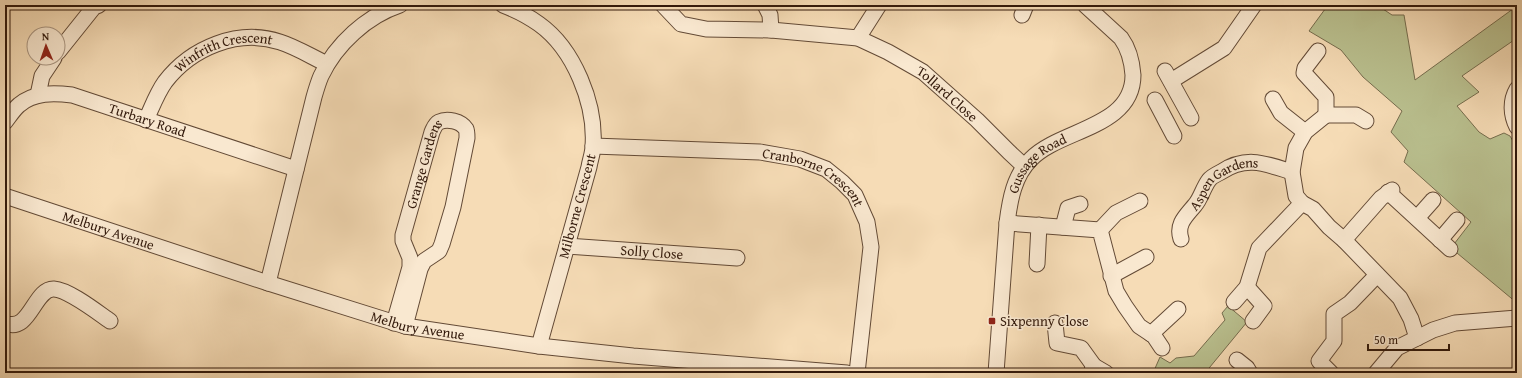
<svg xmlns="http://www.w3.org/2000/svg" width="1522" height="378" font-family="'Gentium Book Plus',serif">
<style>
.green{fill:#bac190;stroke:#766d4e}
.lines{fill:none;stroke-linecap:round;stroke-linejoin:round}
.minor-casing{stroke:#634a36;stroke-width:17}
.minor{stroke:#f9e8d0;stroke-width:15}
.poi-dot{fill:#8f2418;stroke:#f9e8d0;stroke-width:1.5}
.labels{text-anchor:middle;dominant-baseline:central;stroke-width:3;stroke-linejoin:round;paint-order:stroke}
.street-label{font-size:14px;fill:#32190b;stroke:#f9e8d0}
.poi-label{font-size:14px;fill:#32190b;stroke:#f9e8d0;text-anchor:start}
</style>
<rect width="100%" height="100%" fill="#f6dcb6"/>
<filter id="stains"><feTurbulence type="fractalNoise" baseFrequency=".005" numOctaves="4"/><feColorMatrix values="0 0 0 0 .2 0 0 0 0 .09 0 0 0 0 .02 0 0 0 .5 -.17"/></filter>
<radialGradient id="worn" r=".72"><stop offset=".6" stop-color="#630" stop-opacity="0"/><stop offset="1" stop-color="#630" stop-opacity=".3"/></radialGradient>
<!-- green -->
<g class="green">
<polygon points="1328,5 1377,5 1392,15 1404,15 1415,80 1517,6 1517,38 1462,76 1479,92 1457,106 1479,132 1490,139 1504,133 1510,136 1517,148 1517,303 1451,248 1471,222 1404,162 1408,151 1391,132 1402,111 1363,77 1341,50 1309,31"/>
<polygon points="1228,306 1247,322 1205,373 1153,373 1160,357 1170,363 1176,358 1194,356 1225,320 1222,313"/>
</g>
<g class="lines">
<!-- minor casing -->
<g class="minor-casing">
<g id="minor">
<path d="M 503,5 C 516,10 528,16 539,24 C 574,49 596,104 593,146 C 593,153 590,160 589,167 L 539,346"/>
<path id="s1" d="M 663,5 L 681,24 L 706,29 L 771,30 L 858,38 L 888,52 L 923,72 L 977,120 L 1009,152 L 1024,166"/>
<polyline points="765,5 770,15 771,30"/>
<polyline points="1022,15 1026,5"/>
<polyline points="858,38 879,5"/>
<polyline points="1318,51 1305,68 1304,73 1326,97 1326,115"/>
<polyline points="58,52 94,7 99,5"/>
<polyline points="1165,71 1191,118"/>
<polyline points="1171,81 1224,48 1254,5"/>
<path d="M 1517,89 C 1510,101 1511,115 1517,127"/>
<polyline points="38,95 42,76 54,58"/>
<polyline points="1273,99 1281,113 1305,132"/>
<polyline points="1155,100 1174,136"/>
<polyline points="1326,115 1305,132 1296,148 1292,172 1296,196 1302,203 1313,209 1329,227 1344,240 1400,298 1411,319 1417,338"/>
<polyline points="1326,115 1356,115 1366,121"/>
<path id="s2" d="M 146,120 C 152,107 157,93 165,82 C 191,48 238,28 280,42 C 296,47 312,57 327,64"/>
<path id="s3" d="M 5,122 C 9,117 14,109 19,105 C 34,92 54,93 72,95 L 296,169"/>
<path id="s4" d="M 593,146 L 760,152 L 800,159 L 826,169 L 842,182 L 855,195 L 867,222 L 871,247 L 857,373"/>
<polyline points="1388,192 1450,249"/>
<path id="s5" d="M 5,196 L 268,283 L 405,326 L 539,346 L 633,356 L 847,373"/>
<polyline points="1417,218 1433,200"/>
<polyline points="1007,223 1100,230 1116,291 1125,306 1139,326 1154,336 1162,348"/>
<polyline points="1063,227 1068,208 1080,204"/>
<polyline points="1100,230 1116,213 1140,201"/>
<path id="s6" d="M 1181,239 C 1176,224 1186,216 1195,205 C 1201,198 1203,188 1209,180 C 1211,177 1217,174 1221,172 C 1247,155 1266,164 1292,172"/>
<polyline points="1344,240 1381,198 1392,190"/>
<polyline points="1440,240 1457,220"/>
<path id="s7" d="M 567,246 L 737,258"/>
<polyline points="1037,264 1039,225"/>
<polyline points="1111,276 1146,257"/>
<path d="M 268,283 L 314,97 C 316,90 318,83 321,76 C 336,44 367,16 400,5"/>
<polyline points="1247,287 1264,306 1253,321"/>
<polyline points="1234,302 1247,287 1259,248 1302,203"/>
<path d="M 5,323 C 30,334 34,288 54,289 C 69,290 97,312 110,321"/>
<path id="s8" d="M 394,323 L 410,267 L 410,258 L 403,241 L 403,235 L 432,132 C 434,128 435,124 439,122 C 447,118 461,121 466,129 C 467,131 467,135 467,138 L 453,207 L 442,244 L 439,251 L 424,261 L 420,269 L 405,326"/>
<polyline points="1055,323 1057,343 1081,348 1094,366"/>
<polyline points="1151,334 1178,309"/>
<polyline points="1237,360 1247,368 1250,373"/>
<path id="s9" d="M 996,373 L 1007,223 C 1010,199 1014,176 1031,159 C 1060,129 1133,128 1133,75 C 1132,61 1129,49 1121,38 L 1085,5"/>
<polyline points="1091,373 1094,366 1106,373"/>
<polyline points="1331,373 1319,361 1334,341 1334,314 1350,303 1377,275"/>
<polyline points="1376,373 1397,348 1433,330 1455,323 1517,318"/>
</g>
</g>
<!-- minor -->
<use href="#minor" class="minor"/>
</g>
<!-- markers -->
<rect class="poi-dot" x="988" y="317" width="8" height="8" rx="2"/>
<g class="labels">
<!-- street labels -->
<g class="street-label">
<text stroke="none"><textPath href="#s2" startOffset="112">Winfrith Crescent</textPath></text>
<text stroke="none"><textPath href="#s1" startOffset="310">Tollard Close</textPath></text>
<text stroke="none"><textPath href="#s3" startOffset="157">Turbary Road</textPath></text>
<text stroke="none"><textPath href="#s8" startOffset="166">Grange Gardens</textPath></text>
<text stroke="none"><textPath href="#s9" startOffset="221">Gussage Road</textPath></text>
<text stroke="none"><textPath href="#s4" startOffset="228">Cranborne Crescent</textPath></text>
<text stroke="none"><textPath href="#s6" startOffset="78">Aspen Gardens</textPath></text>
<text transform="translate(577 206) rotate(-75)">Milborne Crescent</text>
<text stroke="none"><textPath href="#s5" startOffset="109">Melbury Avenue</textPath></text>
<text stroke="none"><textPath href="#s7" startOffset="85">Solly Close</textPath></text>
<text stroke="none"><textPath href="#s5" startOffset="433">Melbury Avenue</textPath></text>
</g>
<!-- poi labels -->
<g class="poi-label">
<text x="1000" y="321">Sixpenny Close</text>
</g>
</g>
<!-- margin -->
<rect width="1522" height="378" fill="none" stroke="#f6dcb6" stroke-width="20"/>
<rect x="6" y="6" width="1510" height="366" fill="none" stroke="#32190b" stroke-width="2"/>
<rect x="10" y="10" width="1502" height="358" fill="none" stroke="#32190b"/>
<!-- north arrow -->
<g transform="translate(46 46) rotate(358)"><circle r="19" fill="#f9e8d0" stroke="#a99581"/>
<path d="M0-3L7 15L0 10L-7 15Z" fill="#8f2418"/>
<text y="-6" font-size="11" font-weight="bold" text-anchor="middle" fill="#32190b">N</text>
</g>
<!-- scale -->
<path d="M1368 344v6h81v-6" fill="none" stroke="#32190b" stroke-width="2"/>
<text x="1374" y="344" font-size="12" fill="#32190b" stroke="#f9e8d0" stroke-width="3" paint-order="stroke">50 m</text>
<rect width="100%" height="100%" filter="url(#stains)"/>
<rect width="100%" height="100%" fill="url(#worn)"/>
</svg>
